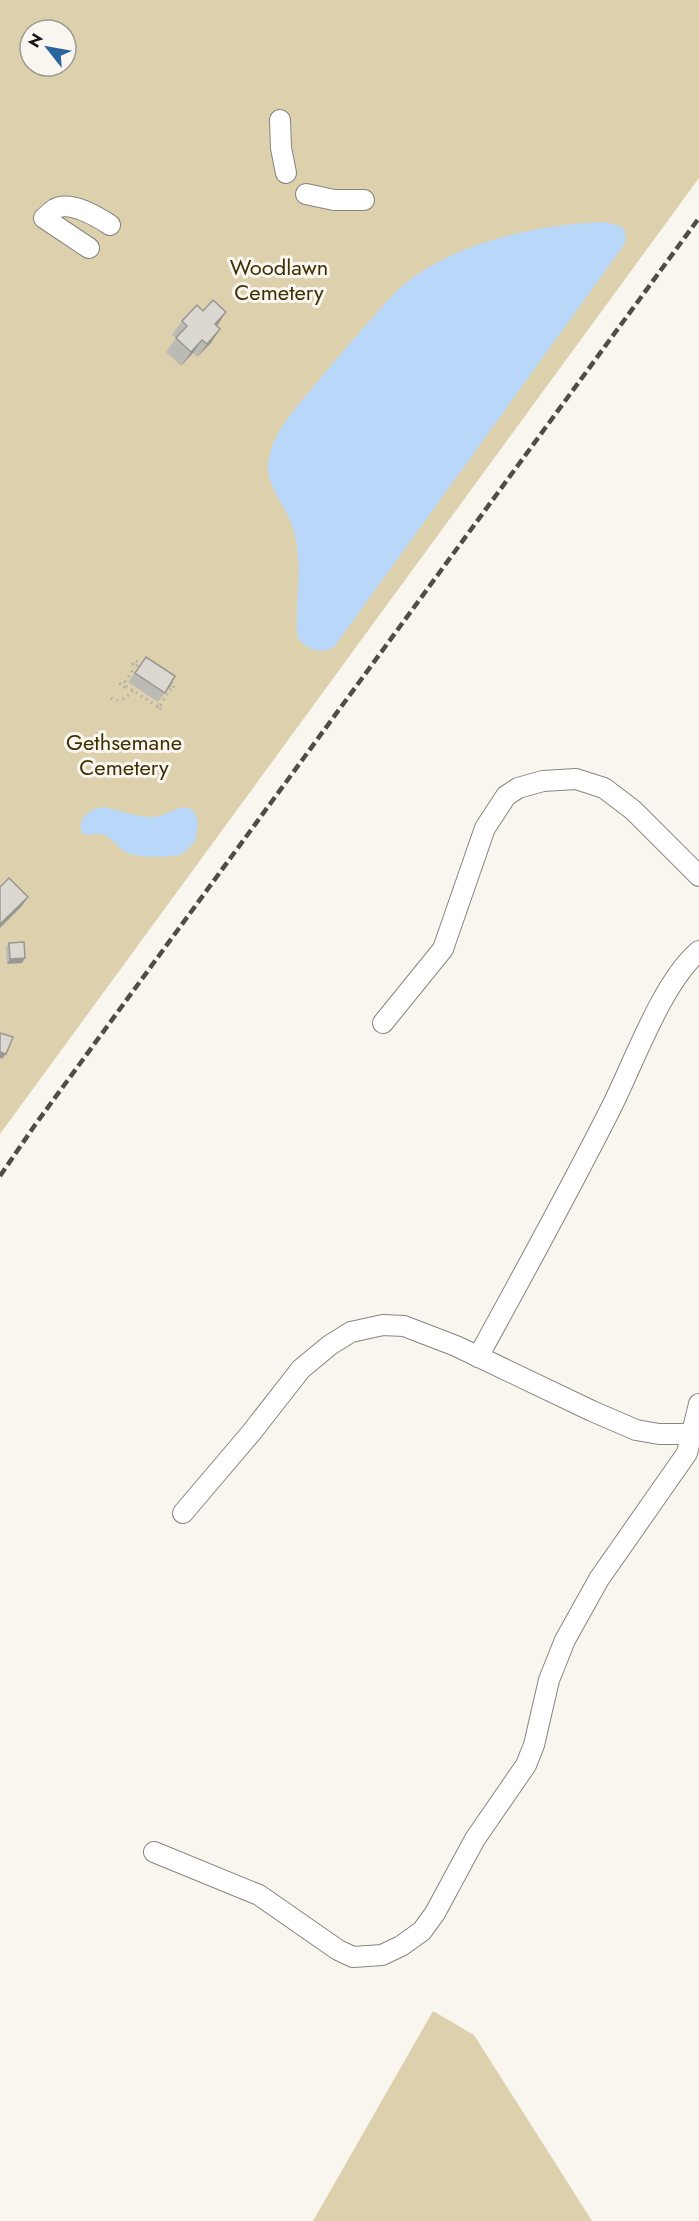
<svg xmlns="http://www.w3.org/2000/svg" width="699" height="2221" font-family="Jost,sans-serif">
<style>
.green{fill:#ddd0ad;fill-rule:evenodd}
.water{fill:#b9d8f9}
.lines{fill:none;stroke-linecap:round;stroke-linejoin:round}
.minor-casing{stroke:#87857e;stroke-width:22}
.path{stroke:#b2afaa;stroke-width:3;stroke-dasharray:1.5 4.5;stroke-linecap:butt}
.minor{stroke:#fff;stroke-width:20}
.rail{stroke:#4f4d4a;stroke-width:4.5;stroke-dasharray:9 4.5;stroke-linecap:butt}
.wall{fill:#bcbab4}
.shaded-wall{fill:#999792}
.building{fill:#dbd8d1;stroke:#999792;stroke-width:1.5}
.labels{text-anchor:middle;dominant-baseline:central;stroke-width:6;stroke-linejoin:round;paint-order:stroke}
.park-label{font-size:22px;fill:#3d3005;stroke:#f9f6ef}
</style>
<rect width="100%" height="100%" fill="#f9f6ef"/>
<!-- green -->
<g class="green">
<path d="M 0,0 L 699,0 L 699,178 L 0,1134 ZM 30,30 L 66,30 L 66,66 L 30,66 Z"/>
<polygon points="433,2011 474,2035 592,2221 313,2221"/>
</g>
<!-- water -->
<g class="water">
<path d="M 604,222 L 620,226 L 624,229 L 626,239 L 624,245 L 334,647 C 319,655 306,650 297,636 C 295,599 305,558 291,523 C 284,505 266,484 268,465 C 272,430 298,406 319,380 C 337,358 356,336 375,315 C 383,306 391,296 400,288 C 450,243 539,224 604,222 Z"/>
<path d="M 101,807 C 119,809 136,818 154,817 C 168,816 177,804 191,809 C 201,818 198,830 195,842 L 181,855 C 166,857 136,859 124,851 C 117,847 113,839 105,835 C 97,832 89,837 82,833 C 77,819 89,810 101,807 Z"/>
</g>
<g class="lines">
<!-- minor casing -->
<g class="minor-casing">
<g id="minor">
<polyline points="280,120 281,148 286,173"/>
<polyline points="306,194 334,200 364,200"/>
<path d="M 89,248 L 44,218 C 48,215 51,211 55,209 C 70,200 98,217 110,225"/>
<polyline points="383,1023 443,949 485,828 506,796 518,788 543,781 576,779 604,788 633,810 699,876"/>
<path d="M 478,1357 C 523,1275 568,1193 610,1110 C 633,1065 662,982 699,951"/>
<polyline points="183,1513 251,1433 301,1369 330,1345 351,1332 383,1325 404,1326 456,1346 592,1411 636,1430 659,1434 699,1434"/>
<polyline points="154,1852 259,1895 338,1950 353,1957 382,1955 401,1946 422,1931 435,1913 475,1839 526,1765 534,1745 549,1680 565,1640 599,1579 687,1453 699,1404"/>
</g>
</g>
<!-- path -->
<g class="path">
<polygon points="136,661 139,663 136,667 133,664"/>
<polygon points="124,681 126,684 124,687 120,684"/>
<polyline points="125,682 135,667"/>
<polygon points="171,683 175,685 172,689 169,686"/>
<polyline points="126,686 157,706"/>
<path d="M 111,698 C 120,703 127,698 133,690"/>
<polyline points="160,705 171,688"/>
<polygon points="160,705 163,707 159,710 157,707"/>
</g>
<!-- minor -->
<use href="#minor" class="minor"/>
<!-- rail -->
<polyline class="rail" points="0,1176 35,1125 699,218"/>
</g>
<!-- wall -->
<g class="wall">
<polygon points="203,311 216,326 211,343 197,357 193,353 181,366 166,352 176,338 172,335 182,321"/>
<polygon points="146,657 165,693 158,702 128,682"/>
<polygon points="9,943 25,958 22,963 7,964 6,947"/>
</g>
<!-- shaded-wall -->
<g class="shaded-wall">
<polygon points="226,312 217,326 215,324"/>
<polygon points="220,329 211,343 197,357 207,344"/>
<polygon points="202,340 193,353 181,366 191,352"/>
<polygon points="28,897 22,906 0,928 0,924"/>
<polygon points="25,958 22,963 7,964 10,959"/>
<polygon points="0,1052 6,1054 2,1059 0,1058"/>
</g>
<!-- building -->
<g class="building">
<polygon points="213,300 226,312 215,324 220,329 207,344 202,340 191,352 176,338 187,326 182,321 197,305 203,311"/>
<polygon points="146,657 175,676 165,693 135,673"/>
<polygon points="9,878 28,897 0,924 0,887"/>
<polygon points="24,942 25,958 10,959 9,943"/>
<polygon points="0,1033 13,1037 6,1054 0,1052"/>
</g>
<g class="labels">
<!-- park labels -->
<g class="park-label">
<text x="279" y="267">Woodlawn<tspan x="279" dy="25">Cemetery</tspan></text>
<text x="124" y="742">Gethsemane<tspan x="124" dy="25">Cemetery</tspan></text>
</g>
</g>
<!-- north arrow -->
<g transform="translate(48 48) rotate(301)"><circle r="28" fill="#f9f6ef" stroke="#9e9c97" stroke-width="1.5"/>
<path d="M0-4.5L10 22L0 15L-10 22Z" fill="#2a649c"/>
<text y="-9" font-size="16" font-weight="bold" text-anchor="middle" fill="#161513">N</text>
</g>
</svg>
